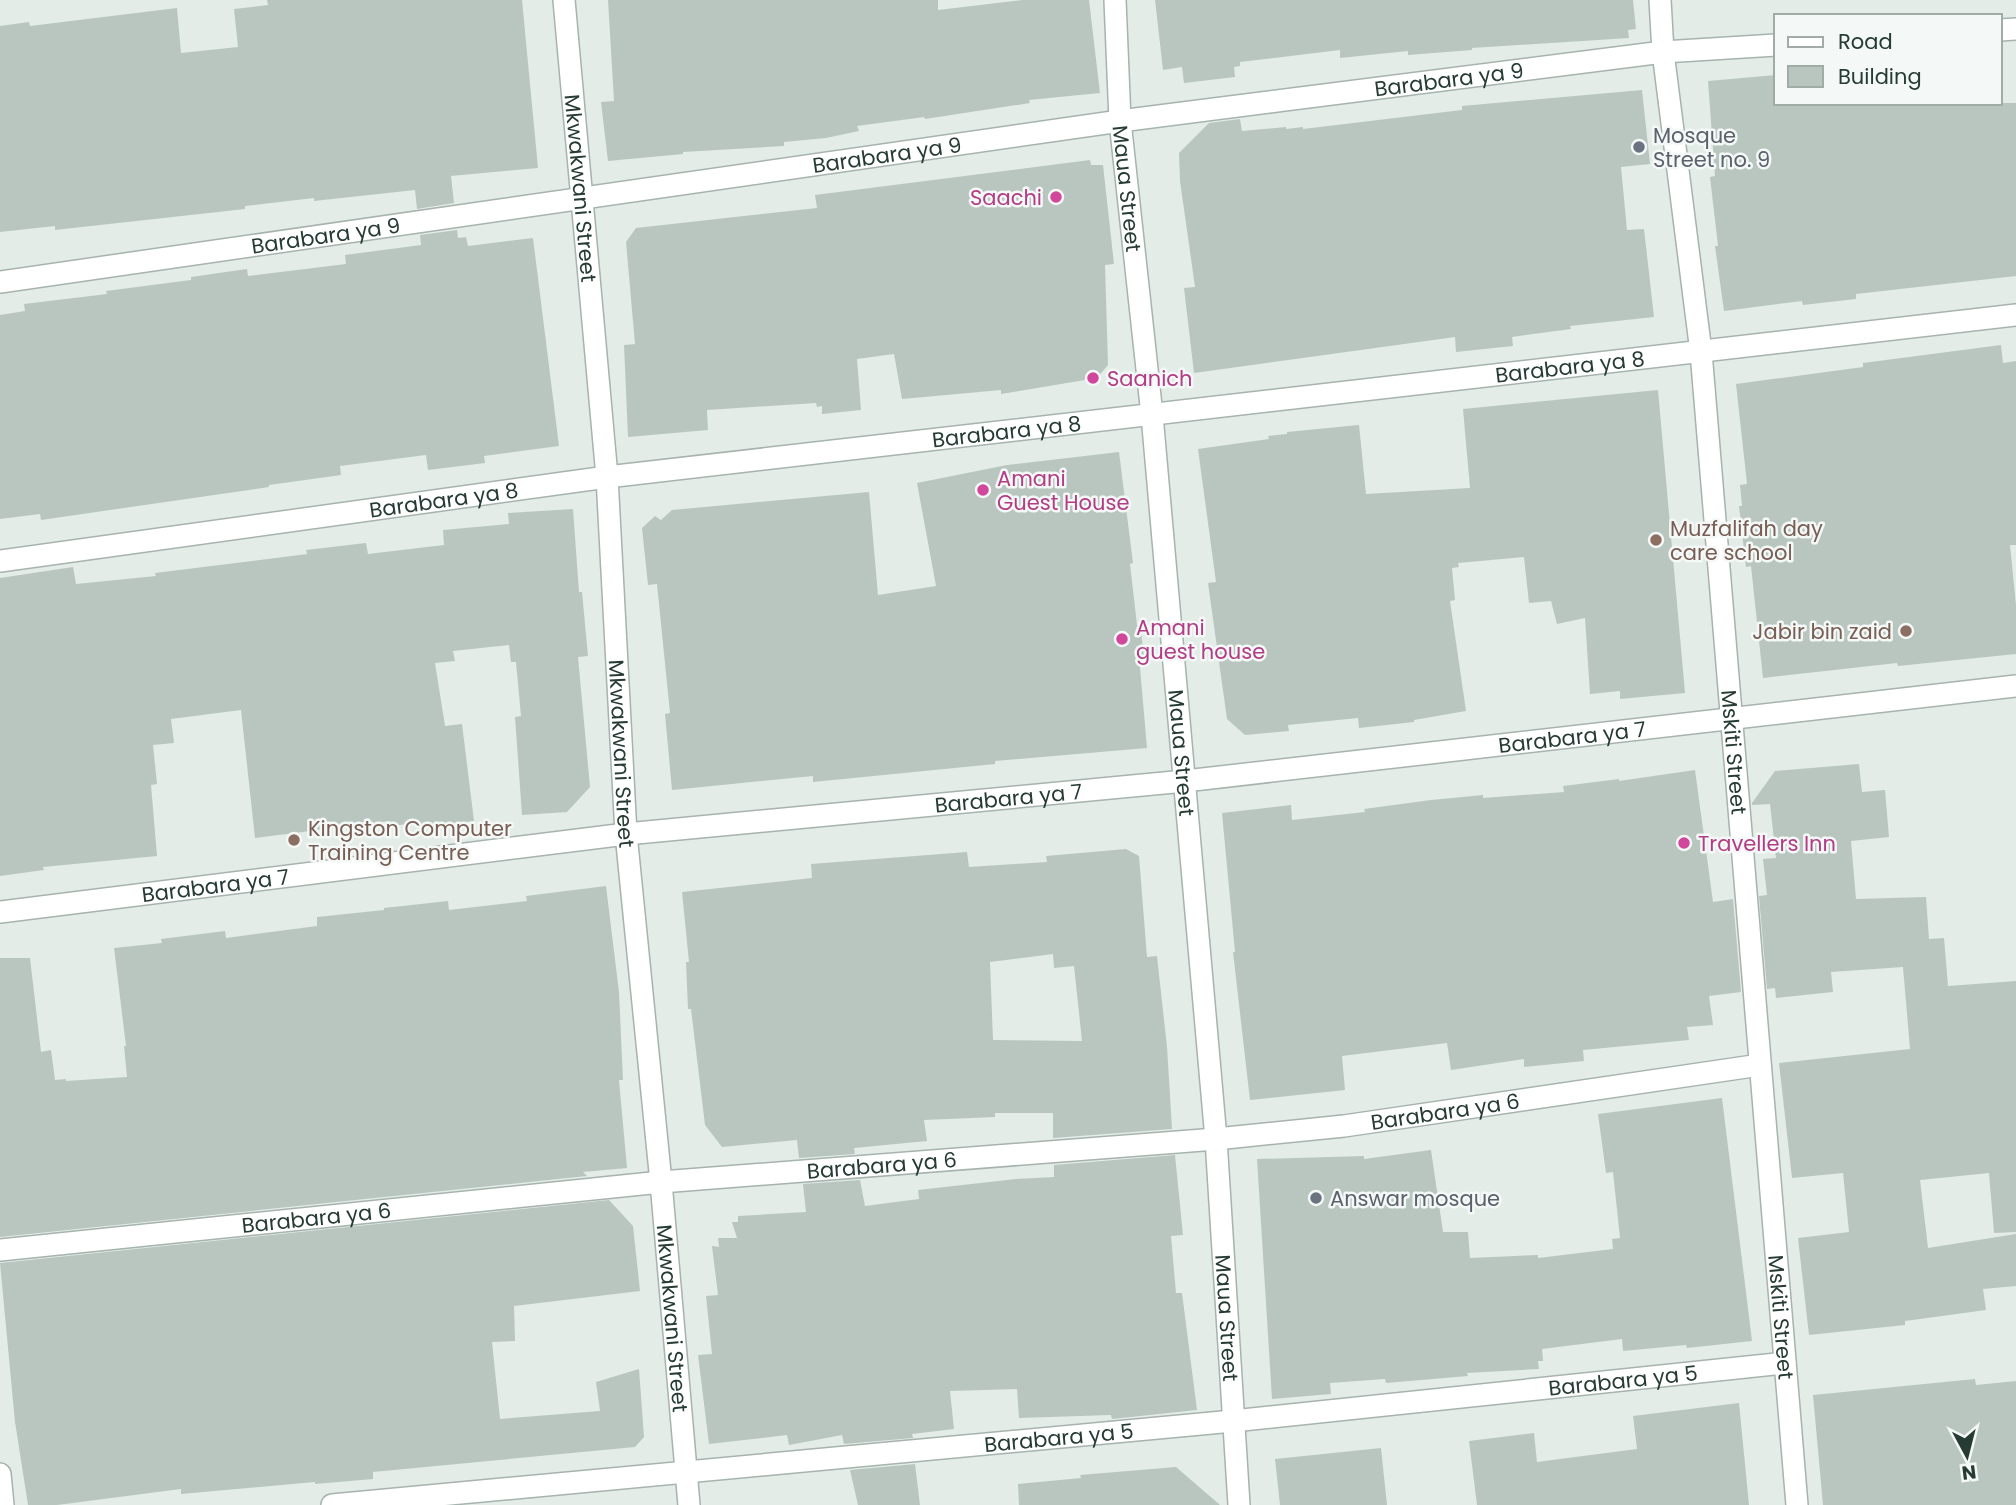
<svg xmlns="http://www.w3.org/2000/svg" width="2016" height="1505" font-family="Poppins,sans-serif">
<style>
.building{fill:#b9c6c0;fill-rule:evenodd}
.lines{fill:none;stroke-linecap:round;stroke-linejoin:round}
.minor-casing{stroke:#a6b3ae;stroke-width:24}
.minor{stroke:#fff;stroke-width:21}
.worship-dot{fill:#6b7280;stroke:#f4f8f6;stroke-width:2.5}
.hotel-dot{fill:#d1479c;stroke:#f4f8f6;stroke-width:2.5}
.education-dot{fill:#8d6e63;stroke:#f4f8f6;stroke-width:2.5}
.labels{text-anchor:middle;dominant-baseline:central;stroke-width:5;stroke-linejoin:round;paint-order:stroke}
.street-label{font-size:21px;fill:#253b34;stroke:#f4f8f6}
.worship-label{font-size:21px;fill:#5b616d;stroke:#f4f8f6;text-anchor:start}
.hotel-label{font-size:21px;fill:#b23c85;stroke:#f4f8f6;text-anchor:start}
.education-label{font-size:21px;fill:#785e54;stroke:#f4f8f6;text-anchor:start}
</style>
<rect width="100%" height="100%" fill="#e3ece7"/>
<!-- building -->
<g class="building">
<polygon points="267,0 522,0 538,168 451,176 454,203 417,209 415,190 314,201 314,198 245,206 245,209 55,230 55,226 0,232 0,26 29,22 30,26 177,8 181,53 238,47 234,9 268,5"/>
<polygon points="608,0 938,0 938,10 1022,0 1089,0 1100,93 1029,100 1030,103 925,119 924,117 857,126 859,131 826,138 784,142 784,146 683,152 683,154 608,161 601,102 614,101"/>
<polygon points="1155,0 1633,0 1636,29 1628,30 1629,38 1472,48 1472,50 1408,55 1408,51 1340,58 1340,50 1240,62 1240,66 1234,67 1235,77 1184,83 1182,67 1163,70"/>
<polygon points="1776,75 1776,103 2016,103 2016,276 1856,294 1856,299 1803,305 1802,301 1724,311 1715,246 1718,246 1710,177 1715,176 1708,81"/>
<polygon points="1642,90 1650,164 1621,167 1627,230 1644,229 1654,317 1570,326 1571,329 1512,337 1513,346 1456,352 1455,337 1194,373 1184,288 1195,287 1180,181 1179,153 1209,123 1240,119 1242,131 1286,127 1286,129 1303,127 1303,129 1462,110 1462,106"/>
<polygon points="1090,160 1091,165 1103,165 1114,264 1105,265 1108,365 1097,378 1001,394 1001,390 902,399 894,354 857,359 861,410 822,414 822,406 817,407 816,403 707,410 708,430 628,437 624,345 635,344 626,242 636,228 817,208 815,195"/>
<polygon points="457,230 458,238 466,237 468,246 533,238 559,446 484,456 485,463 428,470 426,455 340,466 341,475 269,485 269,487 41,520 40,514 0,519 0,315 25,311 24,304 107,294 106,291 191,280 191,277 247,269 248,276 346,264 345,255 421,245 420,235"/>
<polygon points="2001,345 2003,363 2016,361 2016,545 2010,545 2016,605 2016,654 1898,666 1897,663 1763,678 1751,566 1746,567 1739,506 1742,506 1740,485 1747,484 1736,384 1863,367 1863,363"/>
<polygon points="1658,390 1685,693 1620,699 1620,691 1590,694 1585,618 1557,624 1551,601 1529,603 1524,557 1458,563 1459,567 1452,568 1455,600 1450,601 1466,711 1414,720 1414,722 1359,728 1358,718 1288,725 1289,731 1245,735 1227,719 1208,583 1216,582 1198,449 1269,439 1268,436 1287,434 1287,432 1359,425 1366,494 1470,488 1463,409"/>
<polygon points="1119,452 1133,563 1130,564 1137,625 1140,625 1144,656 1139,656 1147,748 995,761 995,764 813,782 813,776 672,790 665,714 670,713 657,584 648,585 642,528 655,516 661,520 672,510 869,492 878,595 936,586 917,483 1007,465"/>
<polygon points="573,509 579,592 582,592 588,656 578,657 590,787 567,812 522,815 515,717 521,716 516,662 511,662 509,645 453,651 455,661 435,663 445,726 462,724 474,821 416,828 416,823 391,826 390,821 255,838 241,710 171,719 174,743 153,745 157,784 151,785 157,856 43,867 44,870 0,876 0,578 73,567 76,584 156,576 155,573 307,554 306,550 366,543 368,554 444,545 443,530 509,524 508,513"/>
<polygon points="1859,764 1862,792 1885,790 1889,837 1851,841 1856,899 1926,897 1929,939 1944,938 1948,986 2016,981 2016,1232 1994,1233 1989,1173 1920,1180 1928,1248 2016,1234 2016,1286 1983,1289 1986,1310 1905,1321 1905,1325 1809,1335 1798,1238 1849,1232 1843,1173 1792,1178 1779,1063 1910,1049 1903,967 1831,972 1833,992 1776,998 1775,988 1767,989 1759,896 1767,895 1763,859 1776,858 1770,804 1752,805 1752,803 1775,771"/>
<polygon points="1695,770 1713,902 1733,899 1741,992 1709,996 1713,1025 1687,1027 1689,1040 1583,1050 1584,1061 1524,1067 1524,1059 1451,1070 1447,1043 1342,1056 1345,1090 1250,1100 1233,952 1235,952 1222,813 1291,805 1292,820 1365,812 1364,809 1431,800 1483,795 1483,798 1564,792 1563,786 1619,779 1619,781"/>
<path d="M 1126,849 L 1139,856 L 1147,957 L 1157,956 L 1167,1047 L 1172,1129 L 1053,1138 L 1053,1113 L 995,1113 L 995,1117 L 924,1120 L 927,1141 L 854,1148 L 855,1154 L 799,1158 L 797,1140 L 722,1147 L 705,1125 L 691,1009 L 688,1009 L 686,962 L 689,962 L 682,892 L 812,878 L 811,864 L 967,852 L 969,867 L 1047,862 L 1046,856 ZM 1053,954 L 1054,968 L 1074,966 L 1082,1041 L 993,1040 L 990,962 Z"/>
<polygon points="606,886 619,992 623,1080 619,1080 627,1168 583,1172 587,1176 0,1237 0,958 30,958 41,1052 51,1050 55,1080 66,1079 66,1081 127,1077 124,1046 126,1046 114,948 162,943 161,939 225,931 226,938 317,926 317,917 384,910 384,908 448,901 449,910 527,901 526,896"/>
<polygon points="1722,1098 1752,1341 1687,1348 1686,1345 1623,1351 1622,1339 1542,1349 1543,1361 1538,1361 1539,1369 1467,1373 1468,1376 1386,1383 1385,1379 1330,1383 1331,1394 1272,1399 1257,1159 1364,1156 1364,1159 1431,1150 1443,1232 1468,1232 1470,1258 1538,1255 1538,1258 1613,1249 1612,1239 1620,1238 1613,1172 1606,1173 1598,1114"/>
<polygon points="1175,1155 1183,1235 1171,1236 1176,1293 1182,1293 1197,1410 1112,1419 1111,1415 1019,1418 1017,1389 950,1391 954,1429 912,1434 913,1438 844,1444 842,1435 789,1445 787,1435 709,1444 698,1355 712,1354 706,1296 718,1295 712,1246 719,1247 718,1238 737,1238 732,1222 738,1222 738,1216 806,1212 803,1184 860,1180 865,1206 919,1199 918,1190 1016,1179 1054,1177 1054,1165"/>
<polygon points="609,1200 633,1226 640,1291 514,1306 515,1341 492,1342 500,1419 600,1411 596,1382 639,1369 644,1437 635,1447 373,1472 373,1479 315,1484 315,1482 181,1494 181,1489 57,1505 28,1505 15,1422 0,1263"/>
<polygon points="1975,1379 1976,1385 2016,1381 2016,1505 1823,1505 1813,1395"/>
<polygon points="1739,1403 1749,1505 1477,1505 1469,1441 1534,1433 1537,1462 1637,1449 1633,1416"/>
<polygon points="1381,1448 1387,1505 1280,1505 1275,1459"/>
<polygon points="915,1464 920,1505 858,1505 850,1470"/>
<polygon points="1176,1467 1220,1505 1019,1505 1018,1484 1081,1478 1080,1475"/>
</g>
<g class="lines">
<!-- minor casing -->
<g class="minor-casing">
<g id="minor">
<path id="s1" d="M 564,0 L 607,477 L 626,834 L 661,1182 L 689,1505"/>
<path id="s2" d="M 1115,0 L 1120,121 L 1152,415 L 1216,1139 L 1239,1505"/>
<path id="s3" d="M 1660,0 L 1663,52 L 1701,352 L 1797,1505"/>
<polyline points="2000,30 2016,29"/>
<path id="s4" d="M 0,282 L 1120,121 L 1663,52 L 1776,45"/>
<path id="s5" d="M 0,561 L 607,477 L 2016,315"/>
<path id="s6" d="M 0,912 L 626,834 L 1185,781 L 2016,686"/>
<path id="s7" d="M 0,1250 L 661,1182 L 1216,1139 L 1344,1126 L 1760,1065"/>
<polyline points="0,1474 3,1505"/>
<path id="s8" d="M 332,1505 L 1233,1421 L 1785,1363"/>
</g>
</g>
<!-- minor -->
<use href="#minor" class="minor"/>
</g>
<!-- markers -->
<g class="worship-dot">
<circle cx="1639" cy="147" r="7"/>
<circle cx="1316" cy="1198" r="7"/>
</g>
<g class="hotel-dot">
<circle cx="1056" cy="197" r="7"/>
<circle cx="1093" cy="378" r="7"/>
<circle cx="983" cy="490" r="7"/>
<circle cx="1122" cy="639" r="7"/>
<circle cx="1684" cy="843" r="7"/>
</g>
<g class="education-dot">
<circle cx="1656" cy="540" r="7"/>
<circle cx="1906" cy="631" r="7"/>
<circle cx="294" cy="840" r="7"/>
</g>
<g class="labels">
<!-- street labels -->
<g class="street-label">
<text stroke="none"><textPath href="#s4" startOffset="1463">Barabara ya 9</textPath></text>
<text stroke="none"><textPath href="#s4" startOffset="896">Barabara ya 9</textPath></text>
<text stroke="none"><textPath href="#s1" startOffset="189">Mkwakwani Street</textPath></text>
<text stroke="none"><textPath href="#s2" startOffset="189">Maua Street</textPath></text>
<text stroke="none"><textPath href="#s4" startOffset="329">Barabara ya 9</textPath></text>
<text stroke="none"><textPath href="#s5" startOffset="1582">Barabara ya 8</textPath></text>
<text stroke="none"><textPath href="#s5" startOffset="1015">Barabara ya 8</textPath></text>
<text stroke="none"><textPath href="#s5" startOffset="448">Barabara ya 8</textPath></text>
<text stroke="none"><textPath href="#s6" startOffset="1582">Barabara ya 7</textPath></text>
<text stroke="none"><textPath href="#s2" startOffset="756">Maua Street</textPath></text>
<text stroke="none"><textPath href="#s3" startOffset="756">Mskiti Street</textPath></text>
<text stroke="none"><textPath href="#s1" startOffset="756">Mkwakwani Street</textPath></text>
<text stroke="none"><textPath href="#s6" startOffset="1015">Barabara ya 7</textPath></text>
<text stroke="none"><textPath href="#s6" startOffset="217">Barabara ya 7</textPath></text>
<text stroke="none"><textPath href="#s7" startOffset="1452">Barabara ya 6</textPath></text>
<text stroke="none"><textPath href="#s7" startOffset="886">Barabara ya 6</textPath></text>
<text stroke="none"><textPath href="#s7" startOffset="318">Barabara ya 6</textPath></text>
<text stroke="none"><textPath href="#s2" startOffset="1323">Maua Street</textPath></text>
<text stroke="none"><textPath href="#s3" startOffset="1323">Mskiti Street</textPath></text>
<text stroke="none"><textPath href="#s1" startOffset="1323">Mkwakwani Street</textPath></text>
<text stroke="none"><textPath href="#s8" startOffset="1297">Barabara ya 5</textPath></text>
<text stroke="none"><textPath href="#s8" startOffset="730">Barabara ya 5</textPath></text>
</g>
<!-- worship labels -->
<g class="worship-label">
<text x="1653" y="135">Mosque<tspan x="1653" dy="24">Street no. 9</tspan></text>
<text x="1330" y="1198">Answar mosque</text>
</g>
<!-- hotel labels -->
<g class="hotel-label">
<text x="1042" y="197" text-anchor="end">Saachi</text>
<text x="1107" y="378">Saanich</text>
<text x="997" y="478">Amani<tspan x="997" dy="24">Guest House</tspan></text>
<text x="1136" y="627">Amani<tspan x="1136" dy="24">guest house</tspan></text>
<text x="1698" y="843">Travellers Inn</text>
</g>
<!-- education labels -->
<g class="education-label">
<text x="1670" y="528">Muzfalifah day<tspan x="1670" dy="24">care school</tspan></text>
<text x="1892" y="631" text-anchor="end">Jabir bin zaid</text>
<text x="308" y="828">Kingston Computer<tspan x="308" dy="24">Training Centre</tspan></text>
</g>
</g>
<!-- legend -->
<rect x="1774" y="14" width="228" height="91" fill="#f4f8f6" stroke="#a1aca8" stroke-width="2"/>
<rect x="1788" y="37" width="35" height="10" fill="#ffffff" stroke="#a1aca8" stroke-width="2"/>
<text x="1838" y="49" font-size="21" fill="#253b34">Road</text>
<rect x="1788" y="66" width="35" height="21" fill="#b9c6c0" stroke="#a1aca8" stroke-width="2"/>
<text x="1838" y="84" font-size="21" fill="#253b34">Building</text>
<!-- north arrow -->
<g transform="translate(1967 1456) rotate(173)" stroke="#f4f8f6" stroke-width="5" paint-order="stroke">
<path d="M0-5L12 26L0 18L-12 26Z" fill="#253b34"/>
<text y="-10" font-size="19" font-weight="bold" text-anchor="middle" fill="#253b34">N</text>
</g>
</svg>
